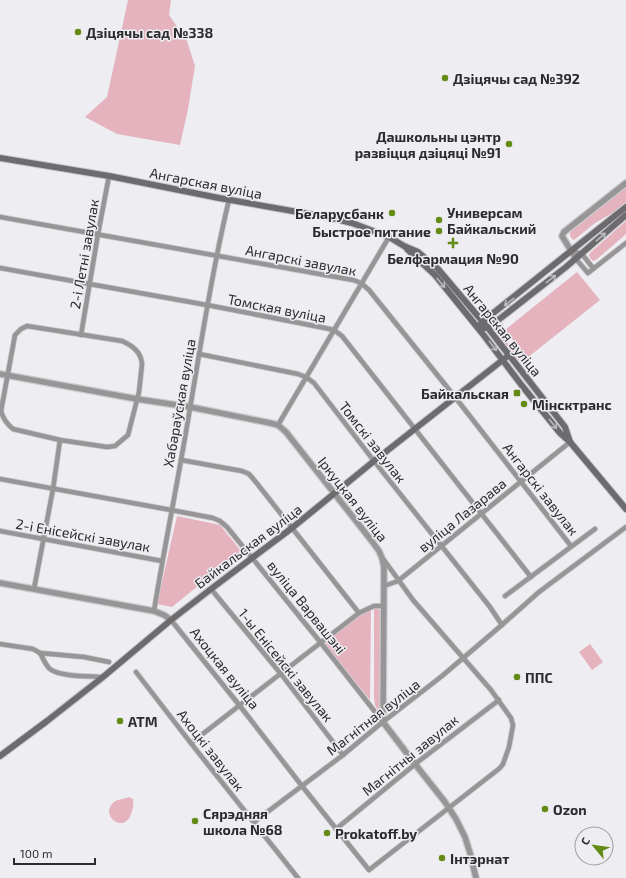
<svg xmlns="http://www.w3.org/2000/svg" width="626" height="878" font-family="'Exo 2',sans-serif">
<style>
.green{fill:#e4b3be}
.lines{fill:none;stroke-linecap:round;stroke-linejoin:round}
.minor-casing{stroke:#cbcacf;stroke-width:6}
.tertiary-casing{stroke:#cbcacf;stroke-width:8}
.secondary-casing{stroke:#cbcacf;stroke-width:8}
.minor{stroke:#979596;stroke-width:4.5}
.tertiary{stroke:#979596;stroke-width:5.5}
.secondary{stroke:#6d6b6d;stroke-width:6}
.oneway{stroke:#bab9bd}
.poi-dot{fill:#638b15;stroke:#eeedf2;stroke-width:1.5}
.labels{text-anchor:middle;dominant-baseline:central;stroke-width:3;stroke-linejoin:round;paint-order:stroke}
.poi-label{font-size:14px;font-weight:bold;fill:#2c2b2d;stroke:#eeedf2;text-anchor:start}
.street-label{font-size:14px;fill:#2c2b2d;stroke:#eeedf2}
</style>
<rect width="100%" height="100%" fill="#eeedf2"/>
<!-- green -->
<g class="green">
<polygon points="128,0 171,0 169,15 187,41 195,66 188,109 180,145 117,134 85,117 107,97"/>
<path d="M 626,185 L 626,202 L 614,212 L 595,223 L 574,240 C 570,238 569,235 571,231 Z"/>
<polygon points="626,221 626,234 596,260 593,261 590,258 589,255 591,252"/>
<polygon points="577,272 600,300 527,358 505,330"/>
<polygon points="503,323 504,338 520,359 518,360 499,337 499,329"/>
<polygon points="177,516 220,525 241,551 172,607 157,604"/>
<polygon points="374,608 380,610 380,708 378,710 375,705 374,697"/>
<polygon points="370,610 371,610 370,700 326,645 326,643 327,641 360,614"/>
<polygon points="590,644 603,662 592,670 579,652"/>
<path d="M 129,797 L 133,799 C 134,804 133,807 132,811 C 126,837 98,815 114,802 C 118,799 124,799 129,797 Z"/>
</g>
<g class="lines">
<!-- minor casing -->
<g class="minor-casing">
<g id="minor">
<polyline points="0,217 353,280 361,283 369,290 455,397 571,546"/>
<polyline points="572,251 582,254 593,268"/>
<polyline points="576,259 588,273 626,243"/>
<polyline points="0,268 207,305 325,328 334,330 342,336 531,577"/>
<path d="M 27,326 L 122,341 C 133,346 141,352 142,364 L 139,392 L 128,435 L 115,446 L 107,447 L 60,440 L 13,429 C 7,424 3,419 1,411 L 15,335 L 21,329 Z"/>
<polyline points="81,335 98,234 109,176"/>
<polyline points="199,354 298,374 306,377 314,383 374,461 490,607 502,625"/>
<polyline points="278,425 389,237"/>
<polyline points="181,460 242,471 249,474 255,481 359,613"/>
<polyline points="0,479 171,510 213,518 220,521 227,527 321,643 383,722"/>
<polyline points="0,531 162,561"/>
<polyline points="384,586 398,581 570,442"/>
<polyline points="34,589 53,489 60,440"/>
<polyline points="211,589 281,674 343,755"/>
<polyline points="505,596 595,529"/>
<path d="M 154,611 C 165,543 179,476 190,408 C 202,339 212,269 229,200"/>
<polyline points="171,620 240,706 302,786 369,870 500,768 503,764 509,747 513,725 511,718 491,690 413,600 384,560"/>
<polyline points="0,644 33,649 40,653 84,657 109,662"/>
<path d="M 40,653 C 43,658 46,666 50,669 C 60,677 90,676 103,677"/>
<polyline points="136,672 190,742 298,878"/>
<polyline points="191,743 359,613 374,606 384,606"/>
<polyline points="254,822 343,755 379,725 442,676 496,630 539,592 626,527"/>
<polyline points="336,829 419,761 499,700"/>
</g>
</g>
<!-- tertiary casing -->
<g class="tertiary-casing">
<g id="tertiary">
<polyline points="576,259 562,236 564,232 626,183"/>
<polyline points="0,374 137,399 190,407 270,423 278,425 286,432 371,540 379,551 382,558 384,567 383,722 415,764 445,802 456,819 465,837 470,853 476,878"/>
<polyline points="0,583 154,611 164,615 171,620"/>
</g>
</g>
<!-- secondary casing -->
<g class="secondary-casing">
<g id="secondary">
<polyline points="0,158 109,176 219,198 332,218 352,223 389,237 404,246 418,252 438,269 488,328 565,427 570,442"/>
<polyline points="407,249 435,275 482,333 523,387 560,433 570,442 626,509"/>
<polyline points="480,325 482,322 626,207"/>
<polyline points="484,328 488,328 566,267 626,215"/>
<polyline points="0,756 47,721 103,677 171,620 211,589 292,528 374,461 509,355"/>
</g>
</g>
<!-- minor -->
<use href="#minor" class="minor"/>
<!-- tertiary -->
<use href="#tertiary" class="tertiary"/>
<!-- secondary -->
<use href="#secondary" class="secondary"/>
</g>
<!-- one-way arrows -->
<defs><path id="oneway-shaft" d="M-6 0H5M1.5-3L5.5 0L1.5 3" fill="none" stroke-width="1.6" stroke-linecap="round" stroke-linejoin="round"/></defs>
<g class="oneway">
<use href="#oneway-shaft" transform="translate(601 237) rotate(-41)"/>
<use href="#oneway-shaft" transform="translate(551 279) rotate(-38)"/>
<use href="#oneway-shaft" transform="translate(441 283) rotate(50)"/>
<use href="#oneway-shaft" transform="translate(509 302) rotate(142)"/>
<use href="#oneway-shaft" transform="translate(493 346) rotate(52)"/>
<use href="#oneway-shaft" transform="translate(553 424) rotate(51)"/>
</g>
<!-- markers -->
<g class="poi-dot">
<circle cx="78" cy="32" r="4"/>
<circle cx="445" cy="78" r="4"/>
<circle cx="509" cy="144" r="4"/>
<circle cx="392" cy="213" r="4"/>
<circle cx="439" cy="220" r="4"/>
<circle cx="439" cy="231" r="4"/>
<path d="M451 237h4v4h4v4h-4v4h-4v-4h-4v-4h4z"/>
<rect x="513" y="389" width="8" height="8" rx="2"/>
<circle cx="524" cy="404" r="4"/>
<circle cx="517" cy="677" r="4"/>
<circle cx="120" cy="721" r="4"/>
<circle cx="545" cy="809" r="4"/>
<circle cx="195" cy="821" r="4"/>
<circle cx="327" cy="833" r="4"/>
<circle cx="442" cy="858" r="4"/>
</g>
<g class="labels">
<!-- poi labels -->
<g class="poi-label">
<text x="86" y="32">Дзіцячы сад №338</text>
<text x="453" y="78">Дзіцячы сад №392</text>
<text x="501" y="136" text-anchor="end">Дашкольны цэнтр<tspan x="501" dy="16">развіцця дзіцяці №91</tspan></text>
<text x="447" y="212">Универсам<tspan x="447" dy="16">Байкальский</tspan></text>
<text x="384" y="213" text-anchor="end">Беларусбанк</text>
<text x="431" y="231" text-anchor="end">Быстрое питание</text>
<text x="453" y="258" text-anchor="middle">Белфармация №90</text>
<text x="509" y="393" text-anchor="end">Байкальская</text>
<text x="532" y="404">Мінсктранс</text>
<text x="525" y="677">ППС</text>
<text x="128" y="721">АТМ</text>
<text x="553" y="809">Ozon</text>
<text x="203" y="813">Сярэдняя<tspan x="203" dy="16">школа №68</tspan></text>
<text x="335" y="833">Prokatoff.by</text>
<text x="450" y="858">Інтэрнат</text>
</g>
<!-- street labels -->
<g class="street-label">
<text transform="translate(206 183) rotate(11)">Ангарская вуліца</text>
<text transform="translate(84 254) rotate(-80)">2-і Летні завулак</text>
<text transform="translate(301 260) rotate(11)">Ангарскі завулак</text>
<text transform="translate(277 308) rotate(11)">Томская вуліца</text>
<text transform="translate(503 330) rotate(51)">Ангарская вуліца</text>
<text transform="translate(179 403) rotate(-80)">Хабараўская вуліца</text>
<text transform="translate(373 442) rotate(52)">Томскі завулак</text>
<text transform="translate(541 489) rotate(52)">Ангарскі завулак</text>
<text transform="translate(353 499) rotate(52)">Іркуцкая вуліца</text>
<text transform="translate(462 515) rotate(-39)">вуліца Лазарава</text>
<text transform="translate(83 535) rotate(10)">2-і Енісейскі завулак</text>
<text transform="translate(248 546) rotate(-37)">Байкальская вуліца</text>
<text transform="translate(307 607) rotate(51)">вуліца Варвашэні</text>
<text transform="translate(286 665) rotate(51)">1-ы Енісейскі завулак</text>
<text transform="translate(225 668) rotate(51)">Ахоцкая вуліца</text>
<text transform="translate(373 717) rotate(-38)">Магнітная вуліца</text>
<text transform="translate(211 750) rotate(52)">Ахоцкі завулак</text>
<text transform="translate(410 755) rotate(-39)">Магнітны завулак</text>
</g>
</g>
<!-- north arrow -->
<g transform="translate(594 846) rotate(299)"><circle r="19" fill="#eeedf2" stroke="#a09fa3"/>
<path d="M0-3L7 15L0 10L-7 15Z" fill="#638b15"/>
<text y="-6" font-size="11" font-weight="bold" text-anchor="middle" fill="#2c2b2d">С</text>
</g>
<!-- scale -->
<path d="M14 858v6h81v-6" fill="none" stroke="#2c2b2d" stroke-width="2"/>
<text x="20" y="858" font-size="12" fill="#2c2b2d" stroke="#eeedf2" stroke-width="3" paint-order="stroke">100 m</text>
</svg>
